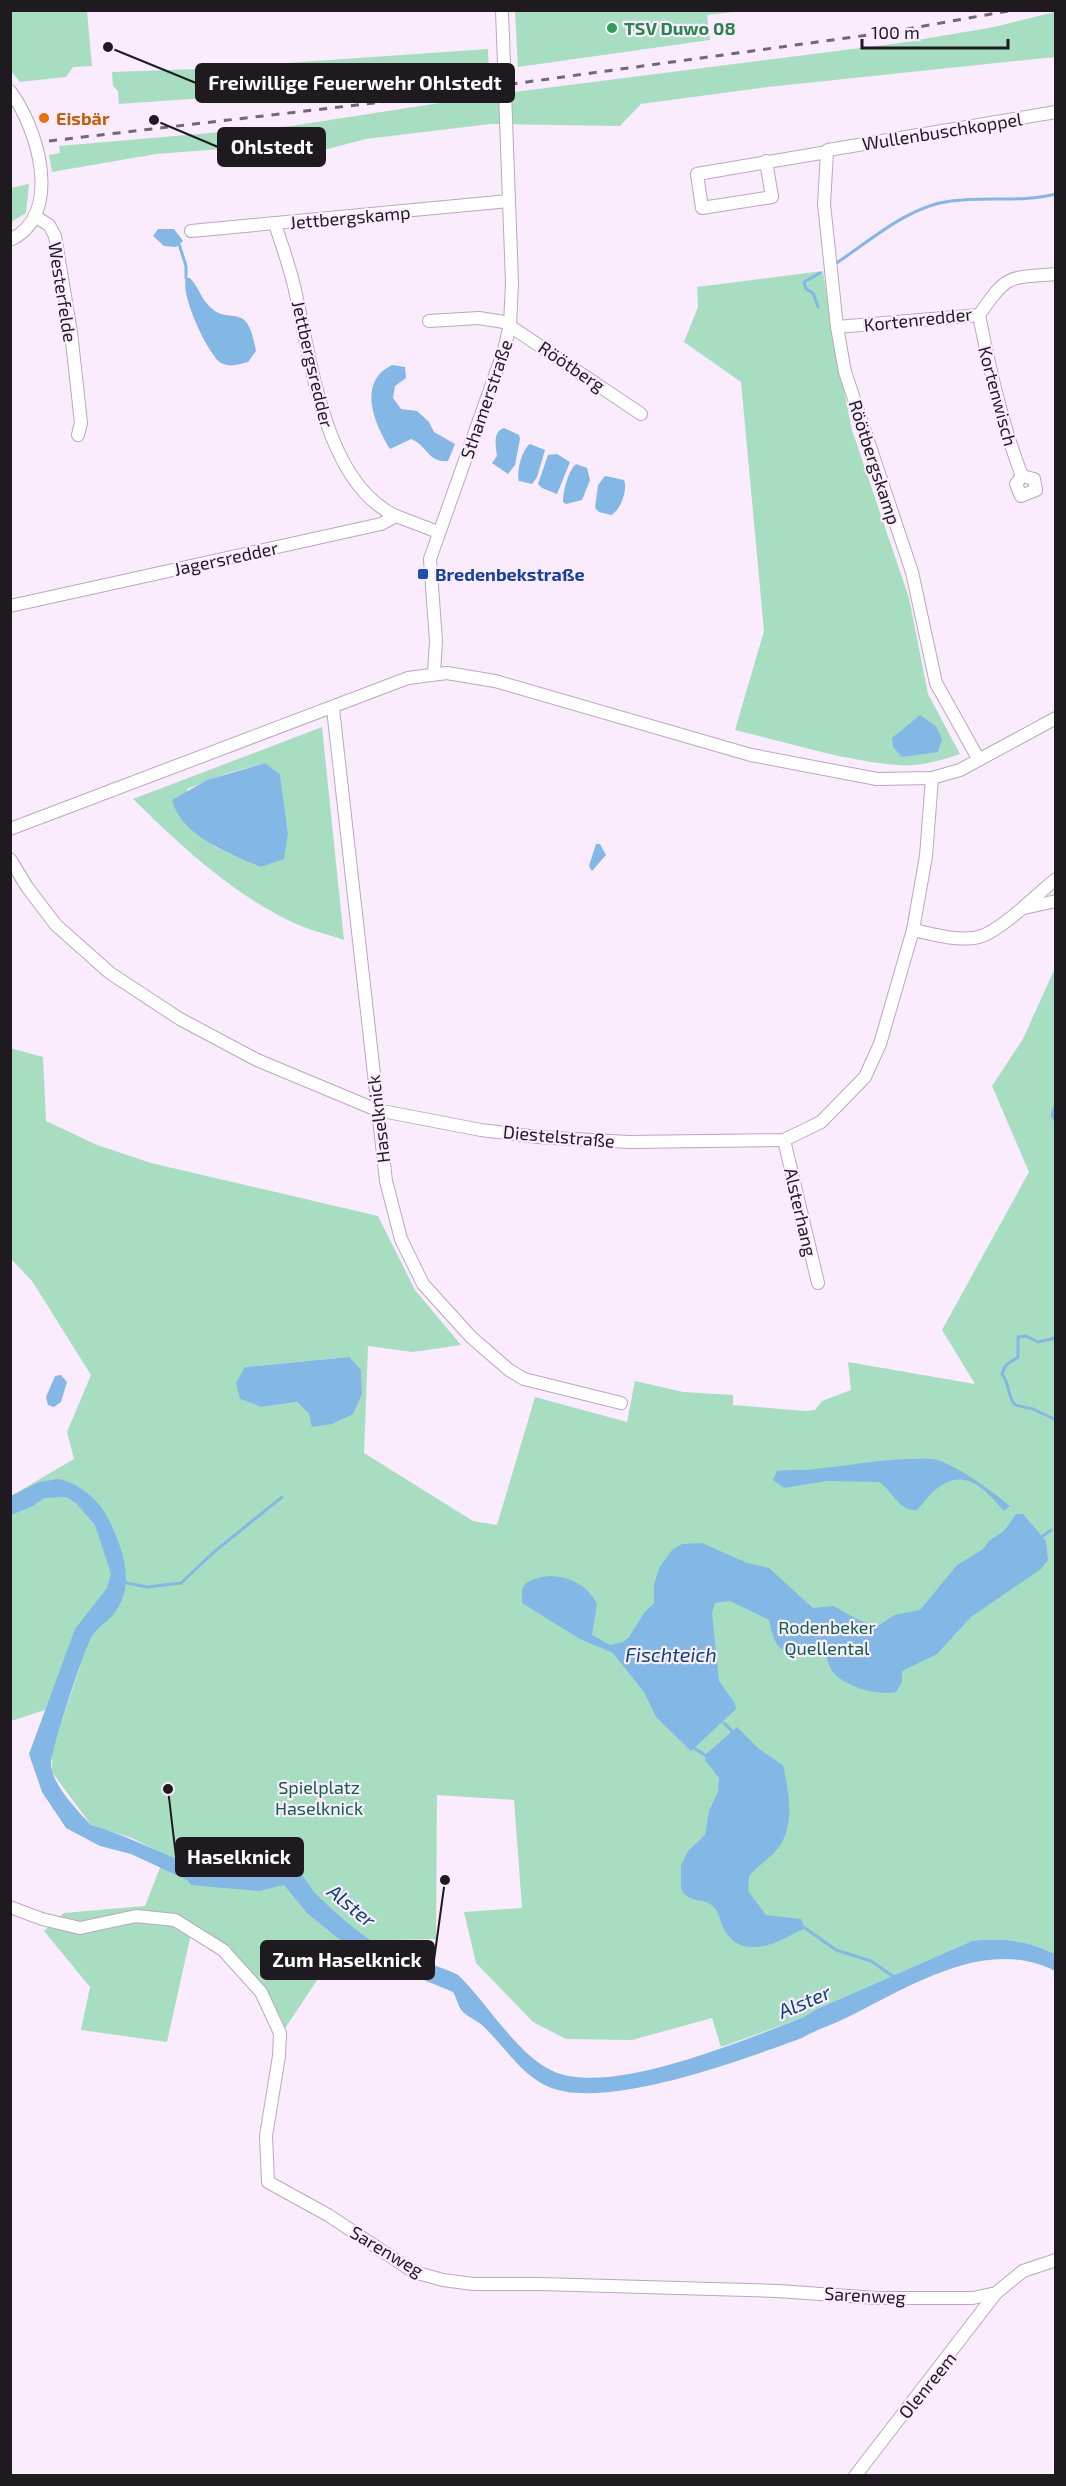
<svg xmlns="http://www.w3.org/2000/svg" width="1066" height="2486" font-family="'Exo 2',sans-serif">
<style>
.green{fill:#a7dec1;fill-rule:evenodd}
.water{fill:#83b8e6}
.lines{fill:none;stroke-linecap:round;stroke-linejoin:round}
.stream{stroke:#83b8e6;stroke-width:3}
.minor-casing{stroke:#b8aaba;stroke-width:14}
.minor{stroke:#fff;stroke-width:12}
.rail{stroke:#716872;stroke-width:3;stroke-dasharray:8 8;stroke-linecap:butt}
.leisure-dot{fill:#2e9e5b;stroke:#faebfd;stroke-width:2}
.food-dot{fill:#e8710a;stroke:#faebfd;stroke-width:2}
.transit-dot{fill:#1a4fb4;stroke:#faebfd;stroke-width:2}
.labels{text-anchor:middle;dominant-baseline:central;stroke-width:4.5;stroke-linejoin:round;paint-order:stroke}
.leisure-label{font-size:18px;font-weight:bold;fill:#27864d;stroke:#faebfd;text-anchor:start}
.food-label{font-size:18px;font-weight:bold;fill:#c56008;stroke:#faebfd;text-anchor:start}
.street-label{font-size:18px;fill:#1f1a20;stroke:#faebfd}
.transit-label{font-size:18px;font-weight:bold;fill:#164399;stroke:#faebfd;text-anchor:start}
.park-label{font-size:18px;fill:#0d6343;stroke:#faebfd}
.water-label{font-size:20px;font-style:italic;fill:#074771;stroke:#faebfd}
.leader{fill:none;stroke:#1f1a20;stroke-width:2}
.callout-dot{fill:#1f1a20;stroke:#faebfd;stroke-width:2}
.callout{fill:#1f1a20;stroke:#1f1a20;stroke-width:2}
.callout-label{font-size:20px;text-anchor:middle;font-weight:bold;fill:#fff}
</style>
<rect width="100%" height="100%" fill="#faebfd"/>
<!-- green -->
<g class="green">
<polygon points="10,11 87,11 92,66 73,67 66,77 20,82 11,71"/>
<polygon points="515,11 515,10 743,11 707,15 710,40 518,67"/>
<polygon points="1055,12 1055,57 768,87 641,104 620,126 490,124 366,139 312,153 223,160 221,149 156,154 52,172 49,155 60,153 59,146 291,126 491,95 900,43 994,27"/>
<polygon points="488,49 489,71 363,87 119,104 118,91 113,86 112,72 198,69"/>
<polygon points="29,184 26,213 11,222 11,188"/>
<path d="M 823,271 L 833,337 L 852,430 L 909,598 L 928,694 L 960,754 C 940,761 918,767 897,765 C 845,761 786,742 735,730 L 764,631 L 741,382 L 684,342 L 698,307 L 697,287 Z"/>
<path d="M 322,727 L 344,940 C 327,934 308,930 292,922 C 231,893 181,846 133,799 ZM 265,763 L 280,774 L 288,833 L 260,867 L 215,847 L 193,829 L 187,789 L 228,773 Z"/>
<path d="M 1055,968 L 1055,1954 C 1026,1941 1004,1937 972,1941 L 817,2009 L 802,2018 L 721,2047 L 712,2018 L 632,2040 L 566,2039 L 533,2022 L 476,1963 L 464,1912 L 522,1908 L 514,1800 L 437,1795 L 436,1939 L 343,1941 L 284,2030 L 265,1989 L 229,1946 L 193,1925 L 167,2042 L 81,2030 L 90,1987 L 44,1931 L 64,1913 L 145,1906 L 165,1855 L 132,1838 L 91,1825 L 52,1772 L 52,1750 L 81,1664 L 45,1710 L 11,1721 L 11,1496 L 74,1459 L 67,1432 L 91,1375 L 32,1281 L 11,1259 L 10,1048 L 43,1057 L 46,1121 L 97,1145 L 151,1163 L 378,1216 L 415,1290 L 461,1345 L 413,1352 L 368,1346 L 364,1453 L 473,1521 L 497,1525 L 535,1397 L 627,1422 L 635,1381 L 683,1392 L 733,1395 L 733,1405 L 806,1411 L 815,1410 L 822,1401 L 851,1390 L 848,1362 L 975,1384 L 942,1330 L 1029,1172 L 992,1086 L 1023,1039 ZM 349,1357 L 309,1414 L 297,1402 L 261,1407 L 240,1399 L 245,1367 Z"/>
</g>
<!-- water -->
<g class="water">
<polygon points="158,229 174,229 183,241 176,247 164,246 153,236"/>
<path d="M 186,278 L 190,278 C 198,286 201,298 209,306 C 230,328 247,297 256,351 L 248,362 C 239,364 230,368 221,363 C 207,353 180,294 186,278 Z"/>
<path d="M 392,365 L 405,367 L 406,378 L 395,386 L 393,398 L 401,409 L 417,411 L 429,422 L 434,432 L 455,444 L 448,461 C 428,463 427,445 411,439 L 390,449 C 374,423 357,382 392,365 Z"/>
<path d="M 504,428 L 519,435 L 520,439 L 515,465 L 508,474 L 492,463 L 497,456 C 496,447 492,432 504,428 Z"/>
<path d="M 530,444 L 545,450 L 537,477 L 532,484 L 519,481 C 516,472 522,449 530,444 Z"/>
<polygon points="557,454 570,462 557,494 542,488 538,484 548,455"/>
<path d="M 576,464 L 587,468 L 590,480 L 582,500 L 566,504 L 563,502 C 563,491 568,471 576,464 Z"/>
<path d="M 605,476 L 624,480 C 628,490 620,511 611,515 L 599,512 L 595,508 L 598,485 Z"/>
<polygon points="920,715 936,726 942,739 938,752 902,757 893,747 892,738"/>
<path d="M 265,763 L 280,774 L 288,833 L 284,859 L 260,867 C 229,853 181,836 172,800 L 207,780 Z"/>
<polygon points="596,844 600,844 606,855 592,871 589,866"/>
<polygon points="349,1357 361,1370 362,1394 353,1414 332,1424 312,1427 309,1414 297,1402 261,1407 240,1399 236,1383 245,1367"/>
<polygon points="61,1375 67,1382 61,1402 54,1407 48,1405 46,1397 55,1376"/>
<path d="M 932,1459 C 954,1462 993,1492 1010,1506 L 1004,1511 C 983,1487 963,1465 933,1492 C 927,1497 923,1504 917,1510 C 899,1512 893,1491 879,1482 L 827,1481 L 784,1488 L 773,1480 L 777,1471 C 790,1469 802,1471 815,1469 C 853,1465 893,1457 932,1459 Z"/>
<path d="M 58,1479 C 82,1484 101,1502 111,1524 C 124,1553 136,1586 113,1615 C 107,1622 96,1628 91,1638 C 84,1650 50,1753 51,1764 C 52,1785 77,1810 91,1825 C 138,1838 179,1866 228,1873 C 250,1876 277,1863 296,1872 C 308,1877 308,1887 317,1895 C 334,1912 353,1928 373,1942 C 399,1959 431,1961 458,1975 C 486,2001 518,2057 555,2072 C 614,2096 743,2040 802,2018 L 817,2009 L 972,1941 C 1004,1937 1026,1941 1055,1954 L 1055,1971 C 986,1936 911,1986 848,2017 C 833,2025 817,2029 802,2038 C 744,2059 606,2111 549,2087 C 521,2075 506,2048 485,2028 C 479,2021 469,2018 463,2012 C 458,2007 457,1998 453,1992 L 424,1980 L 393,1975 L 369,1963 L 308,1914 L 284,1885 L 259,1891 L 191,1885 L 187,1880 L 131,1854 L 100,1846 L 66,1828 L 42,1792 L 29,1754 L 75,1629 L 107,1588 L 111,1574 L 95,1525 L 76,1503 L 66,1497 L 44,1498 L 33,1506 L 11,1515 L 11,1496 L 39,1482 Z"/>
<path d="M 1016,1514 L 1023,1514 L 1046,1541 L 1048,1560 L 1041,1569 L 971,1617 L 937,1654 L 902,1671 L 902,1682 L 896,1692 C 878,1696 844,1687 832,1671 C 829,1666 827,1659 825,1654 C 792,1646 778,1667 769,1620 L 730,1601 L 715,1603 L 712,1613 L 719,1681 L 735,1703 L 736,1709 L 691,1751 L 656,1717 L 644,1692 L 613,1653 L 580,1639 L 522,1603 L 522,1590 L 525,1584 C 549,1568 585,1578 597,1604 L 592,1635 L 610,1645 L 623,1642 L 629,1637 L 644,1613 L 654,1603 L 654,1585 L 659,1568 L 672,1550 L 682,1544 L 702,1543 L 747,1563 L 769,1568 L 813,1608 L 833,1606 L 861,1621 L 878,1626 L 894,1615 L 920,1610 L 957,1565 L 982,1550 L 990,1540 L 1004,1531 Z"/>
<path d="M 737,1727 L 759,1749 L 783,1765 C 789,1793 797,1831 773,1854 C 765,1861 756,1868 749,1876 L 748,1891 L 766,1915 L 801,1919 L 805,1928 C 782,1940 745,1963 725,1931 C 720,1924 720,1912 713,1906 C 702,1897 689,1904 681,1889 L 681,1865 L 688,1851 L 705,1835 L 709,1811 L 718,1792 L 719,1778 L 705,1760 L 705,1755 Z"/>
</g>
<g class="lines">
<!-- stream -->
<g class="stream">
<polyline points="179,244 186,266 186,278"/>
<path d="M 835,264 C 870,241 908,206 951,201 C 986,196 1021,203 1056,194"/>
<polyline points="818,307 813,293 806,289 804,282 820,273"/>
<polyline points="1056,1104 1052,1115 1056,1122"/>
<path d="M 1056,1338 L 1038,1342 L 1026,1336 L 1018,1337 L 1018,1357 L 1006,1365 L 1002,1374 C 1010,1384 1007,1396 1015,1405 L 1033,1409 L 1056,1420"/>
<polyline points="1043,1536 1051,1530"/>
<polyline points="122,1582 147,1587 181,1583 214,1552 282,1497"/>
<polyline points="724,1723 732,1731"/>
<polyline points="695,1749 705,1755"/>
<polyline points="805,1928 836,1950 871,1961 894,1977"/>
</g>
<!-- minor casing -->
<g class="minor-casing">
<g id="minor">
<path d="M 10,91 C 38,128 64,215 10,240"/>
<polyline points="766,161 772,197 702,208 697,174 827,152"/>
<polyline points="36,217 49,225 55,236 71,332 81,423 78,435"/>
<path d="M 275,224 C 282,246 290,267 295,290 C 311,359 324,483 396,516"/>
<polyline points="191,231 509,201"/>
<path d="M 979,315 C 990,370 1002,424 1022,476 L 1016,484 L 1021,496 L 1036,490 L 1034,479 L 1022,476"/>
<polyline points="429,321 479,318 504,322 641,414"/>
<path d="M 837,327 L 979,315 C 1008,274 1006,278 1056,274"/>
<polyline points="10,606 381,524 396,516 438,532"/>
<polyline points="434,673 436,641 430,559 504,350 510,325 512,283 502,10"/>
<polyline points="333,709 386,1181 401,1239 423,1284 471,1337 509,1370 524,1379 621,1403"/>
<polyline points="979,760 936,683 912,572 845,372 837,327 824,204 827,152 828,150 1056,112"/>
<polyline points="10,829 408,678 447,673 495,681 751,755 877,779 932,778 960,770 1056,718"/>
<polyline points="10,859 27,887 56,925 110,973 180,1019 257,1060 377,1110 481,1130 538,1137 629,1142 784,1140 821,1122 865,1077 880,1044 913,930 926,856 932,778"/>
<polyline points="1024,908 1056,901"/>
<path d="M 913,930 C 934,934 961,943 982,936 C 1004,928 1037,894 1056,879"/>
<polyline points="784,1140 818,1283"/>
<polyline points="10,1907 42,1919 80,1928 136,1916 175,1920 223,1950 261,1992 280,2033 279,2056 266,2136 268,2182 328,2215 414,2272 443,2280 473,2284 541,2284 778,2291 877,2298 973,2298 996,2293 1023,2271 1056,2260"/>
<polyline points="855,2476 996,2293"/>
</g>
</g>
<!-- minor -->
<use href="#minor" class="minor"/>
<!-- rail -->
<polyline class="rail" points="49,141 374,103 890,32 1014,10"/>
</g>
<!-- markers -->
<circle class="leisure-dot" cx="612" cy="28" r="6"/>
<circle class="food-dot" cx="44" cy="118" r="6"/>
<rect class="transit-dot" x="417" y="568" width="12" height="12" rx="3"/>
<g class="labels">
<!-- leisure labels -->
<g class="leisure-label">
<text x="624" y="28">TSV Duwo 08</text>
</g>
<!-- food labels -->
<g class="food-label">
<text x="56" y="118">Eisbär</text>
</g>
<!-- street labels -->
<g class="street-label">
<text transform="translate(942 131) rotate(-9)">Wullenbuschkoppel</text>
<text transform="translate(350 217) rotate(-5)">Jettbergskamp</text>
<text transform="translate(63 292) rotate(81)">Westerfelde</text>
<text transform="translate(918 319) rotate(-6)">Kortenredder</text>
<text transform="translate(313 364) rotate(77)">Jettbergsredder</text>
<text transform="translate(572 366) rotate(34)">Röötberg</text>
<text transform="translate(998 396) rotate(75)">Kortenwisch</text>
<text transform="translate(486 399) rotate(-71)">Sthamerstraße</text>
<text transform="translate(875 462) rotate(72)">Röötbergskamp</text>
<text transform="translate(226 558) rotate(-12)">Jagersredder</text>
<text transform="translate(378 1119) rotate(-97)">Haselknick</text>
<text transform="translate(559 1136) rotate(5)">Diestelstraße</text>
<text transform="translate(801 1212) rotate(77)">Alsterhang</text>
<text transform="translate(387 2251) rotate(31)">Sarenweg</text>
<text transform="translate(865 2295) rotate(3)">Sarenweg</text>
<text transform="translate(927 2385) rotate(-51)">Olenreem</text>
</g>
<!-- transit labels -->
<g class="transit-label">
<text x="435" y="574">Bredenbekstraße</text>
</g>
<!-- park labels -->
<g class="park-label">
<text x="827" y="1627">Rodenbeker<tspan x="827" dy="21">Quellental</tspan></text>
<text x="319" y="1787">Spielplatz<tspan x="319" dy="21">Haselknick</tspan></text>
</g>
<!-- water labels -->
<g class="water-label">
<text x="671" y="1654">Fischteich</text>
<text transform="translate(352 1905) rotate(39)">Alster</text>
<text transform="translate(804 2001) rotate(-23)">Alster</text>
</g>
</g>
<!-- callouts -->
<path class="leader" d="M108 47L196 83M154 120L218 147M168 1789L176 1857M445 1880L434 1960"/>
<g class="callout-dot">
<circle cx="108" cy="47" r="6"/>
<circle cx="154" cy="120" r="6"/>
<circle cx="168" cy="1789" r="6"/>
<circle cx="445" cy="1880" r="6"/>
</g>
<g class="callout">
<rect x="196" y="64" width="318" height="38" rx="6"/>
<rect x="218" y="128" width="107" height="38" rx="6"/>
<rect x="176" y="1838" width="127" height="38" rx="6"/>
<rect x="261" y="1941" width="173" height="38" rx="6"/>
</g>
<g class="callout-label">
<text x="355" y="90">Freiwillige Feuerwehr Ohlstedt</text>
<text x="272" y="154">Ohlstedt</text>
<text x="239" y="1864">Haselknick</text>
<text x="347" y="1967">Zum Haselknick</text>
</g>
<!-- border -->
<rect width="1066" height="2486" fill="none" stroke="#1f1a20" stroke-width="24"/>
<!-- scale -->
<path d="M862 39v9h146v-9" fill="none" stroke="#1f1a20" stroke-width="3"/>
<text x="871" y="39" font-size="18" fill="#1f1a20" stroke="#faebfd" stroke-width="4.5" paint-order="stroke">100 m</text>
</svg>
